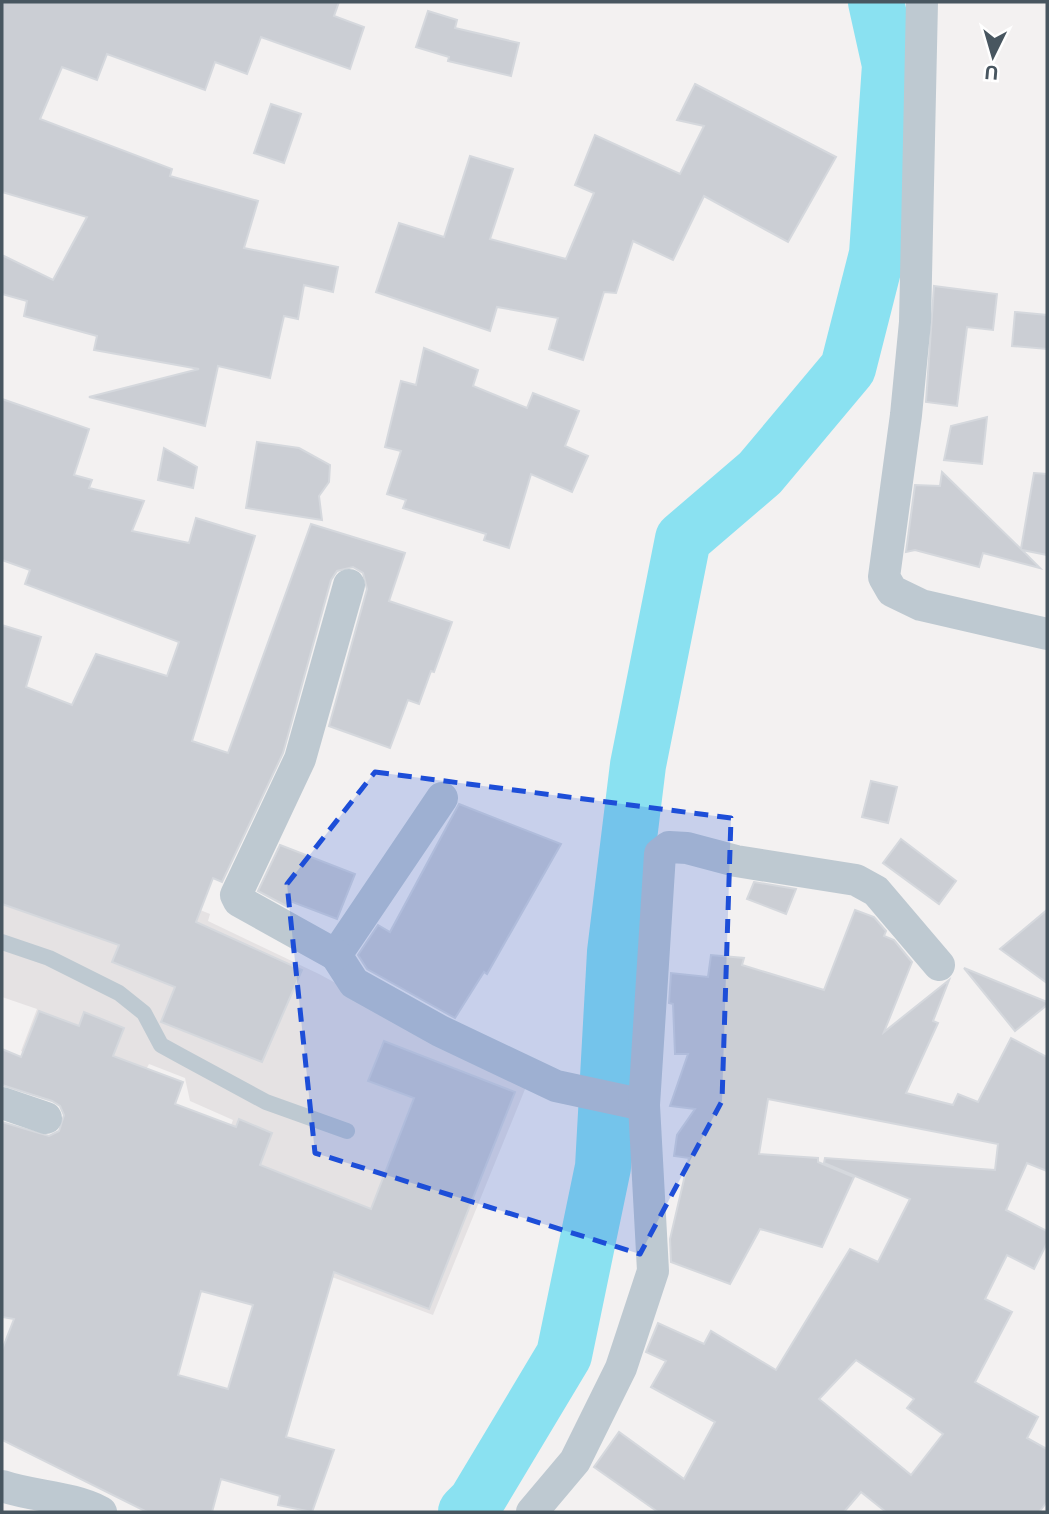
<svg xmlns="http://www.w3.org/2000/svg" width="1049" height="1514" font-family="'Noto Sans',sans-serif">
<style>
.education{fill:#e5e2e3}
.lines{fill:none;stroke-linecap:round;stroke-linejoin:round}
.river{stroke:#8ae1f1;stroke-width:56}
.building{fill:#cbced4;stroke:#d5d8dd;stroke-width:2;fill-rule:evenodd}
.lane{stroke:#bec9d1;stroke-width:16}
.street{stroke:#bec9d1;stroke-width:32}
.marked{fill:#1d4ed8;fill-opacity:0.2;stroke:#1d4ed8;stroke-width:5;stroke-dasharray:14 9;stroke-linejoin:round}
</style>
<rect width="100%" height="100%" fill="#f3f1f1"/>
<!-- education -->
<polygon class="education" points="2,825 123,866 120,878 210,914 208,921 319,974 434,1036 530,1077 433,1315 194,1225 233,1120 190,1101 185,1078 149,1064 137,1087 104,1084 21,1051 37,1009 2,997"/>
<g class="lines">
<!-- river -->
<polyline class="river" points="466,1512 476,1502 564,1355 603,1167 615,952 638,765 683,539 760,473 848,368 877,254 890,65 876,2"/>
</g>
<!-- building -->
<g class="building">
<polygon points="2,2 339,2 334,16 364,27 350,69 261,37 247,74 215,62 205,90 107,54 97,80 62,67 40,119 172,169 170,176 258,201 244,248 338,267 333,292 304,285 298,319 284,316 270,378 218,366 205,426 89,397 199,369 94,350 97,336 24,316 27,301 2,294 2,255 53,280 87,217 2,192"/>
<polygon points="428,11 457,20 455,28 519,43 511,76 448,61 449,57 416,47"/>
<polygon points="695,84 836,157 788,242 704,196 673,260 633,241 616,293 604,292 583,360 549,349 558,318 497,307 490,331 376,292 399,223 444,237 470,156 513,169 490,239 566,259 594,193 575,185 595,135 680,174 704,126 677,120"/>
<polygon points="271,104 301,114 284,163 254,153"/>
<polygon points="934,286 997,294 993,330 967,327 957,406 926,402"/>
<polygon points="1015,312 1047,315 1047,349 1012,346"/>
<polygon points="424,348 478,370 473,386 527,408 533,393 579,411 565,446 588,456 572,492 531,474 509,548 484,540 486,534 403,508 406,500 387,494 401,451 385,447 401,381 416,385"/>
<polygon points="2,399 89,429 74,475 92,480 89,488 144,501 132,531 189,543 196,518 255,536 192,741 228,753 311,524 405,553 389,601 452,622 434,672 431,671 419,704 408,700 390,748 329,726 367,589 363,573 353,567 337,571 331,580 283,753 222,882 213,878 196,922 302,970 262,1062 161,1022 175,987 112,962 119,945 2,904 2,625 41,637 26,687 72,705 96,654 167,676 179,642 25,584 30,570 2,560"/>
<polygon points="987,417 982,464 944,460 951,426"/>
<polygon points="257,442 299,448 330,465 329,482 319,496 322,520 246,508"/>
<polygon points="164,448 197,467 193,488 158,480"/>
<polygon points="942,472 1021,549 1034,473 1047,474 1047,555 1022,550 1040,568 983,553 979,567 915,550 906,552 915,485 940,486"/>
<polygon points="871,781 897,787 888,823 862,817"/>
<polygon points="459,804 561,844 487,974 484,972 455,1018 367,969 358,955 378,925 390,932"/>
<polygon points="901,839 956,881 939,904 883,863"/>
<polygon points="280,845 355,874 337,919 290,901 288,907 258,891"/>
<polygon points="754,882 796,889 786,914 747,899"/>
<path d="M 855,910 L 874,917 L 886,931 L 884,936 L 894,940 L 912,962 L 884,1032 L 949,980 L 933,1021 L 938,1023 L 906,1093 L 953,1105 L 958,1094 L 978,1102 L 1011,1038 L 1047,1057 L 1047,1171 L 1027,1163 L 1006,1210 L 1047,1231 L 1047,1243 L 1034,1269 L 1007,1255 L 985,1299 L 1012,1312 L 975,1382 L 1038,1417 L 1027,1438 L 1047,1449 L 1047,1502 L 1039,1512 L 886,1512 L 861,1492 L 844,1512 L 658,1512 L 594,1467 L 619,1432 L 684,1479 L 715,1422 L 651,1387 L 666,1361 L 646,1352 L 658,1323 L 704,1344 L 711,1331 L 776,1370 L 850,1249 L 878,1262 L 910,1199 L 824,1163 L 825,1158 L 995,1170 L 998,1144 L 768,1099 L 759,1154 L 818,1158 L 818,1162 L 854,1177 L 822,1247 L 760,1229 L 730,1284 L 671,1262 L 670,1239 L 689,1158 L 674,1156 L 677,1135 L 695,1109 L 670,1106 L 688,1054 L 675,1054 L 673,1004 L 669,1003 L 671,973 L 708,977 L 711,955 L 744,958 L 742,965 L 824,990 ZM 856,1360 L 914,1399 L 907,1408 L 943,1434 L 911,1475 L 819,1399 Z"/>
<polygon points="1047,910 1047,983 1000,949"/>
<polygon points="964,968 1047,1002 1047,1005 1015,1031"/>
<path d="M 39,1011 L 79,1026 L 84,1012 L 124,1028 L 113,1056 L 183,1082 L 175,1104 L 236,1127 L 239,1119 L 272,1133 L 260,1165 L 371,1209 L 414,1098 L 368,1081 L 384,1041 L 515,1092 L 429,1309 L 334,1272 L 286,1437 L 334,1450 L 312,1512 L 278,1505 L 280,1496 L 221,1479 L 212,1512 L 147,1512 L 2,1440 L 2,1350 L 14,1319 L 2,1317 L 2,1122 L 49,1136 L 59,1131 L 64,1115 L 60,1106 L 52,1101 L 2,1085 L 2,1049 L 21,1057 ZM 201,1291 L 253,1305 L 228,1389 L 178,1375 Z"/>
</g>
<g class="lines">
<!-- lane -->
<polyline class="lane" points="2,942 49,958 119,993 144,1013 161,1045 181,1056 266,1102 347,1131"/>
<!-- street -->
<g class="street">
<polyline points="922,2 915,322 906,415 884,577 892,591 921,605 1047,634"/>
<polyline points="442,798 336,955 354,983 440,1031 556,1086 644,1105"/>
<polyline points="336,955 239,901 236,895 300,759 349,585"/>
<polyline points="2,1103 46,1118"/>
<path d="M 2,1486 C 34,1497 71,1496 101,1512"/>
<polyline points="532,1512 575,1461 621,1368 653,1271 644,1105 660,854 669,847 687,848 736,861 856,880 876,891 939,965"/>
</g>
</g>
<!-- marked area -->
<path class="marked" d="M 375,772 L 731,818 L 722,1101 L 640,1254 L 315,1153 L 287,884 Z"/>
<!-- border -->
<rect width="1049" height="1514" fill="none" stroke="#485660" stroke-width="7"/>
<!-- north arrow -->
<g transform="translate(993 56) rotate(185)" stroke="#ffffff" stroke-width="5" paint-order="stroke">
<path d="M0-5L12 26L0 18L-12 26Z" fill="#485660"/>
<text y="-10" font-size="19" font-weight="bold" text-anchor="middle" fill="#485660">U</text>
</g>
</svg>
